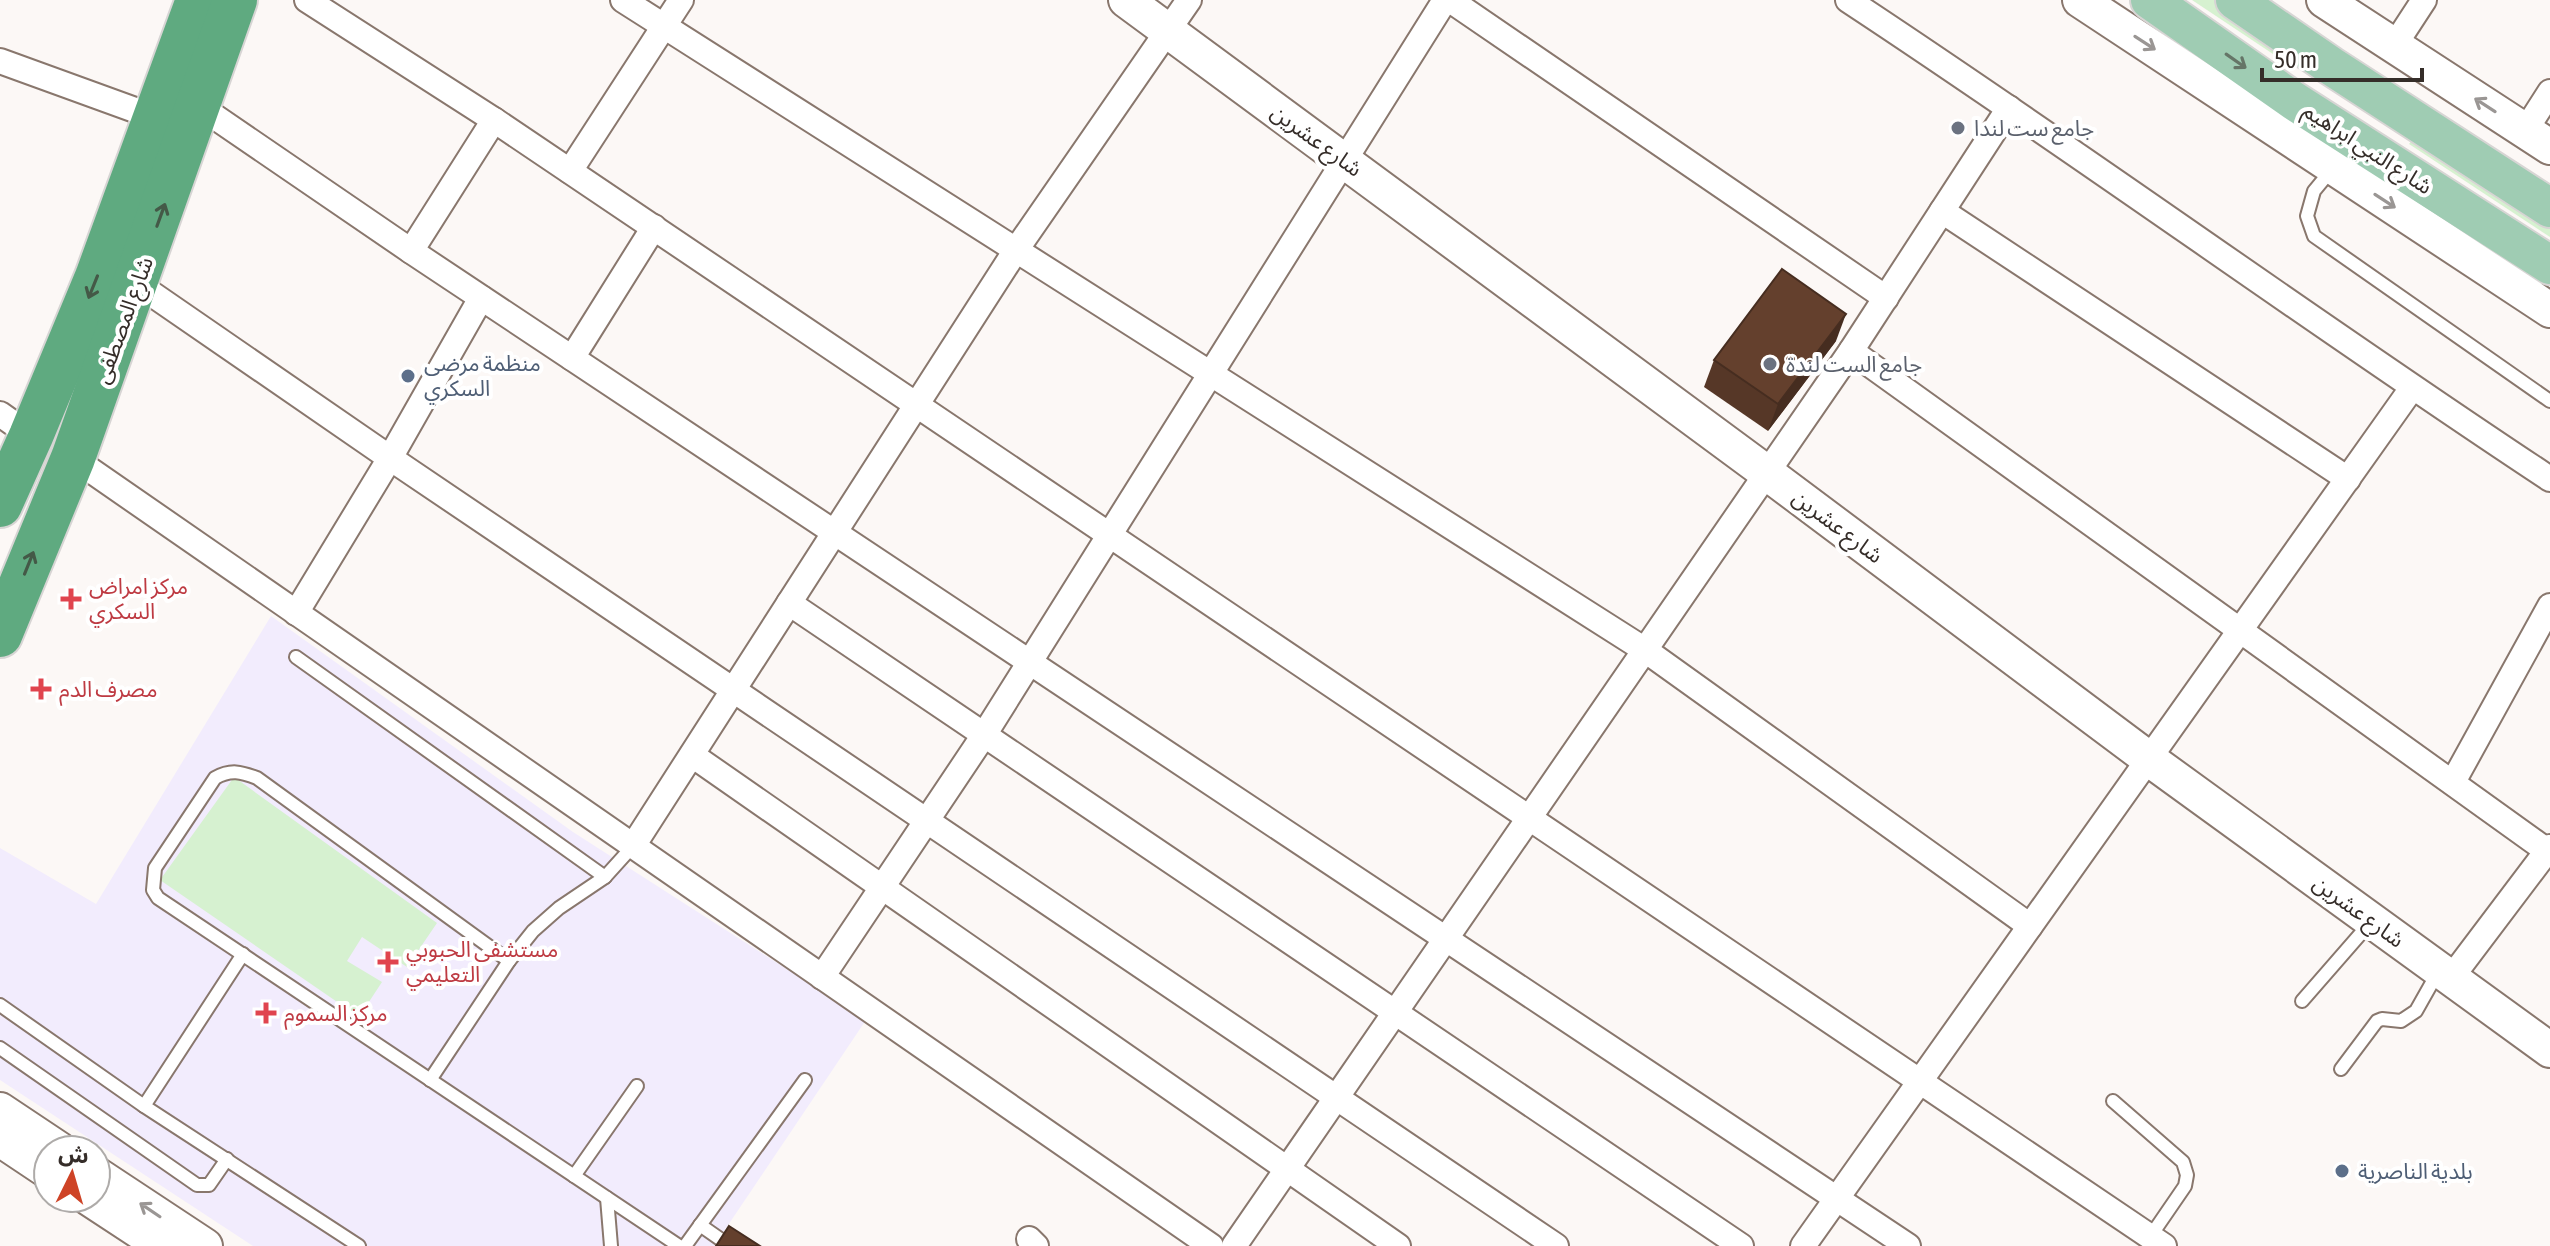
<svg xmlns="http://www.w3.org/2000/svg" width="2550" height="1246" font-family="'Asap Condensed','Noto Sans Arabic',sans-serif">
<style>
.medical{fill:#f2ecfd}
.green{fill:#d6f1d0}
.lines{fill:none;stroke-linecap:round;stroke-linejoin:round}
.lane-casing{stroke:#89776d;stroke-width:16}
.street-casing{stroke:#89776d;stroke-width:28}
.secondary-casing{stroke:#89776d;stroke-width:38}
.primary-casing{stroke:#d7d5d4;stroke-width:42}
.highway-casing{stroke:#d7d5d4;stroke-width:48}
.lane{stroke:#fff;stroke-width:12}
.street{stroke:#fff;stroke-width:24}
.secondary{stroke:#fff;stroke-width:34}
.primary{stroke:#9fccb3;stroke-width:38}
.highway{stroke:#5faa80;stroke-width:44}
.wall{fill:#563727}
.shaded-wall{fill:#462d20}
.building{fill:#64402d;stroke:#462d20;stroke-width:2}
.oneway{stroke:#9a9694}
.oneway2{stroke:#657567}
.oneway3{stroke:#445947}
.worship-dot{fill:#6b7280;stroke:#fff;stroke-width:3}
.service-dot{fill:#5c6f8a;stroke:#fff;stroke-width:3}
.health-dot{fill:#e0444e;stroke:#fff;stroke-width:3}
.labels{text-anchor:middle;dominant-baseline:central;stroke-width:8;stroke-linejoin:round;paint-order:stroke}
.worship-label{font-size:22px;fill:#5b616d;stroke:#fff;text-anchor:start}
.street-label{font-size:22px;fill:#352d29;stroke:#fff}
.service-label{font-size:22px;fill:#4e5e75;stroke:#fff;text-anchor:start}
.health-label{font-size:22px;fill:#be3a42;stroke:#fff;text-anchor:start}
</style>
<rect width="100%" height="100%" fill="#fcf8f6"/>
<!-- medical -->
<polygon class="medical" points="271,616 573,832 866,1020 714,1246 253,1246 0,1080 0,848 96,904"/>
<!-- green -->
<g class="green">
<polygon points="2192,0 2221,0 2302,54 2294,68"/>
<polygon points="2418,133 2550,224 2550,237 2409,144"/>
<polygon points="234,777 437,923 407,967 362,937 347,961 382,982 359,1017 160,880"/>
</g>
<g class="lines">
<!-- lane casing -->
<g class="lane-casing">
<g id="lane">
<polyline points="2333,168 2314,191 2307,216 2314,236 2550,401"/>
<polyline points="296,657 605,877"/>
<path d="M 509,961 L 257,778 C 241,772 231,769 215,778 L 155,868 L 153,890 L 158,898 L 679,1246"/>
<polyline points="2302,1001 2370,923"/>
<polyline points="0,1005 144,1106 359,1246"/>
<polyline points="0,1048 197,1185 209,1185 227,1159"/>
<polyline points="2341,1069 2377,1021 2382,1019 2401,1021 2416,1011 2438,972"/>
<polyline points="430,1080 509,961 533,931 559,908 605,877 633,846"/>
<polyline points="2113,1101 2183,1162 2187,1175 2185,1186 2150,1237"/>
<polyline points="144,1106 243,954"/>
<polyline points="574,1176 637,1086"/>
<polyline points="607,1198 611,1246"/>
<polyline points="700,1225 730,1246"/>
<polyline points="685,1246 805,1080"/>
</g>
</g>
<!-- street casing -->
<g class="street-casing">
<g id="street">
<polyline points="307,0 494,120 2164,1246"/>
<polyline points="623,0 1645,650 2030,926"/>
<polyline points="1450,0 1886,298"/>
<path d="M 1848,0 C 2085,156 2313,323 2550,479"/>
<polyline points="2394,46 2424,0"/>
<polyline points="0,61 157,118"/>
<polyline points="199,106 411,251 1908,1246"/>
<polyline points="2525,131 2550,92"/>
<polyline points="570,171 681,0"/>
<polyline points="1942,211 2348,479"/>
<polyline points="411,251 494,120"/>
<polyline points="136,283 390,458 1556,1246"/>
<polyline points="1851,351 2550,853"/>
<polyline points="572,358 654,227"/>
<polyline points="0,414 31,436"/>
<polyline points="73,458 1211,1246"/>
<polyline points="789,603 1741,1246"/>
<polyline points="296,613 390,458 481,298"/>
<polyline points="692,755 1398,1246"/>
<polyline points="2453,782 2550,606"/>
<polyline points="633,846 1016,250 1189,0"/>
<polyline points="822,977 984,735 1445,0"/>
<polyline points="2451,978 2550,847"/>
<polyline points="1029,1239 1036,1246"/>
<polyline points="1234,1246 1851,351 2009,108"/>
<polyline points="1803,1246 2412,388"/>
</g>
</g>
<!-- secondary casing -->
<g class="secondary-casing">
<g id="secondary">
<polyline points="1126,0 1767,473 2149,759 2550,1050"/>
<polyline points="2080,0 2550,310"/>
<polyline points="2324,0 2550,147"/>
<polyline points="0,1110 60,1150"/>
<polyline points="0,1139 48,1171"/>
<polyline points="96,1174 205,1246"/>
<polyline points="89,1198 162,1246"/>
</g>
</g>
<!-- primary casing -->
<g class="primary-casing">
<g id="primary">
<polyline points="2150,0 2294,101 2550,265"/>
<polyline points="2235,0 2331,66 2550,208"/>
</g>
</g>
<!-- highway casing -->
<g class="highway-casing">
<g id="highway">
<polyline points="0,505 31,436 97,277 198,0"/>
<polyline points="0,635 73,458 235,0"/>
</g>
</g>
<!-- lane -->
<use href="#lane" class="lane"/>
<!-- street -->
<use href="#street" class="street"/>
<!-- secondary -->
<use href="#secondary" class="secondary"/>
<!-- primary -->
<use href="#primary" class="primary"/>
<!-- highway -->
<use href="#highway" class="highway"/>
</g>
<!-- wall -->
<polygon class="wall" points="1836,341 1768,431 1704,387 1714,360"/>
<!-- shaded-wall -->
<polygon class="shaded-wall" points="1846,314 1836,341 1768,431 1778,404"/>
<!-- building -->
<g class="building">
<polygon points="1782,269 1846,314 1778,404 1714,360"/>
<polygon points="729,1226 760,1246 716,1246"/>
</g>
<!-- one-way arrows -->
<defs><path id="oneway-shaft" d="M-6 0H5M1.5-3L5.5 0L1.5 3" fill="none" stroke-width="1.6" stroke-linecap="round" stroke-linejoin="round" transform="scale(2)"/></defs>
<g class="oneway">
<use href="#oneway-shaft" transform="translate(2145 43) rotate(33)"/>
<use href="#oneway-shaft" transform="translate(2485 105) rotate(-147)"/>
<use href="#oneway-shaft" transform="translate(2385 201) rotate(33)"/>
<use href="#oneway-shaft" transform="translate(150 1210) rotate(-146)"/>
</g>
<use class="oneway2" href="#oneway-shaft" transform="translate(2236 61) rotate(35)"/>
<g class="oneway3">
<use href="#oneway-shaft" transform="translate(161 215) rotate(-70)"/>
<use href="#oneway-shaft" transform="translate(93 287) rotate(112)"/>
<use href="#oneway-shaft" transform="translate(29 563) rotate(-68)"/>
</g>
<!-- markers -->
<g class="worship-dot">
<circle cx="1958" cy="128" r="8"/>
<circle cx="1770" cy="364" r="8"/>
</g>
<g class="service-dot">
<circle cx="408" cy="376" r="8"/>
<circle cx="2342" cy="1171" r="8"/>
</g>
<g class="health-dot">
<path d="M67 587h8v8h8v8h-8v8h-8v-8h-8v-8h8z"/>
<path d="M37 677h8v8h8v8h-8v8h-8v-8h-8v-8h8z"/>
<path d="M384 950h8v8h8v8h-8v8h-8v-8h-8v-8h8z"/>
<path d="M262 1001h8v8h8v8h-8v8h-8v-8h-8v-8h8z"/>
</g>
<g class="labels">
<!-- worship labels -->
<g class="worship-label">
<text x="1974" y="128">جامع ست لندا</text>
<text x="1786" y="364">جامع الست لندة</text>
</g>
<!-- street labels -->
<g class="street-label">
<text transform="translate(1317 140) rotate(36)">شارع عشرين</text>
<text transform="translate(2368 148) rotate(33)">شارع النبي ابراهيم</text>
<text transform="translate(123 320) rotate(-70)">شارع المصطفى</text>
<text transform="translate(1838 526) rotate(37)">شارع عشرين</text>
<text transform="translate(2359 911) rotate(36)">شارع عشرين</text>
</g>
<!-- service labels -->
<g class="service-label">
<text x="424" y="363">منظمة مرضى<tspan x="424" dy="25">السكري</tspan></text>
<text x="2358" y="1171">بلدية الناصرية</text>
</g>
<!-- health labels -->
<g class="health-label">
<text x="89" y="586">مركز امراض<tspan x="89" dy="25">السكري</tspan></text>
<text x="59" y="689">مصرف الدم</text>
<text x="406" y="949">مستشفى الحبوبي<tspan x="406" dy="25">التعليمي</tspan></text>
<text x="284" y="1013">مركز السموم</text>
</g>
</g>
<!-- north arrow -->
<g transform="translate(72 1174) rotate(5)"><circle r="38" fill="#ffffff" stroke="#aeaba9" stroke-width="2"/>
<path d="M0-6L14 30L0 20L-14 30Z" fill="#ce4326"/>
<text y="-12" font-size="22" font-weight="bold" text-anchor="middle" fill="#352d29">ش</text>
</g>
<!-- scale -->
<path d="M2262 68v12h160v-12" fill="none" stroke="#352d29" stroke-width="4"/>
<text x="2274" y="68" font-size="24" fill="#352d29" stroke="#ffffff" stroke-width="6" paint-order="stroke">50 m</text>
</svg>
